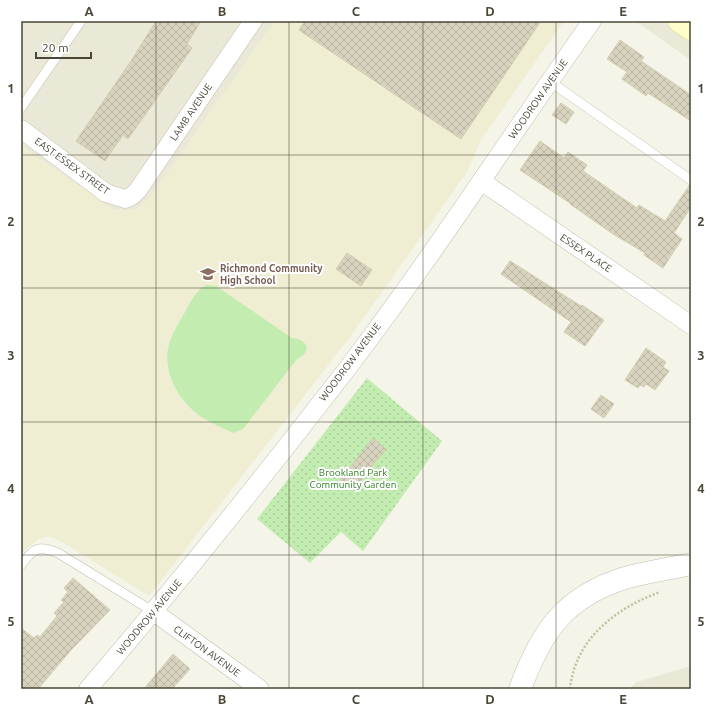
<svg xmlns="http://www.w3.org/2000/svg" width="712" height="710" font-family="Ubuntu,sans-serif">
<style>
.residential{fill:#eae8d7}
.education{fill:#efeed2}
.grass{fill:url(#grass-dots)}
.pitch{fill:#c3ecb0}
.building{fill:url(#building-cross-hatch);stroke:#d3cdb0}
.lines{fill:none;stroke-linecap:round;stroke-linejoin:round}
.service-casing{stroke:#c2bfab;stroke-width:10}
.minor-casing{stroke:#c2bfab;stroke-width:19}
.tertiary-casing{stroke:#c2bfab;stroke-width:23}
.secondary-casing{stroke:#d8d596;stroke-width:23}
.path{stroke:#c4bf9b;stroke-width:2.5;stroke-dasharray:2 2;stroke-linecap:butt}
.service{stroke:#fff;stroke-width:9}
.minor{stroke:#fff;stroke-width:18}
.tertiary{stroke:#fff;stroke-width:22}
.secondary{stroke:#fffec9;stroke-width:22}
.grid{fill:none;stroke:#4a4737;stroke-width:1;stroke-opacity:0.55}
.labels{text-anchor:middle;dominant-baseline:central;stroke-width:4;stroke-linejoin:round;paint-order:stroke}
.street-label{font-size:10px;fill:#4a4737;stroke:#fff}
.education-label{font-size:10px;font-weight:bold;fill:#785e54;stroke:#fff;text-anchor:start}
.park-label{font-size:10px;fill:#338025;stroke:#fff}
.neatline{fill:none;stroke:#4a4737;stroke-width:1.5}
.grid-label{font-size:13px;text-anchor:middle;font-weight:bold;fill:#4a4737}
</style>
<defs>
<pattern id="grass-dots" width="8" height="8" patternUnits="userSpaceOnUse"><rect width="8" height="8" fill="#c3ecb0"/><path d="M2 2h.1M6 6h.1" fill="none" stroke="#a9cc98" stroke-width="1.8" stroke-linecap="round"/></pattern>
<pattern id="building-cross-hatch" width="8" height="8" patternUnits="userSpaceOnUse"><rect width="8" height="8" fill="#d8d3be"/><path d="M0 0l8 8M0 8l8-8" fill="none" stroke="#bbb6a4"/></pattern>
</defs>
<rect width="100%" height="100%" fill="#f5f4e9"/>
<!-- residential -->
<g class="residential">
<polygon points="21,21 275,21 149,199 137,209 127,211 114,210 21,146"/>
<polygon points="635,21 691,21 691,60"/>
<polygon points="691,666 691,689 629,689 637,682"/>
</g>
<!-- education -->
<polygon class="education" points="275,21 564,21 481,140 467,172 350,337 149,596 59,540 47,536 38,540 21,553 21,146 114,210 127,211 137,209 149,199"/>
<!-- grass -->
<polygon class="grass" points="367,378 442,441 363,551 341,532 310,563 257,519"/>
<!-- pitch -->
<path class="pitch" d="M 207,285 L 216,286 L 292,338 C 308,339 313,352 297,359 L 243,429 L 233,433 C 224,428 214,425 205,419 C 181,405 161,373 169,344 C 172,334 178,324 183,316 C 189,305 195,290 207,285 Z"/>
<!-- building -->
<g class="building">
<polygon points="156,21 201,21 187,44 192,48 183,61 128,139 123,135 105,161 76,141 131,61"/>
<polygon points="305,21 541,21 461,139 299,30"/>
<polygon points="620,40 644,57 641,61 691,95 691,121 648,93 646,96 622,79 627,72 607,59"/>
<polygon points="561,103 574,112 566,124 552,115"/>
<polygon points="540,141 564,158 568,152 587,165 583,171 637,208 639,205 665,221 689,186 691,186 691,207 674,233 682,239 663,268 644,255 645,253 613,234 570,204 570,203 520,170"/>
<polygon points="347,253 372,270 361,286 336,269"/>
<polygon points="510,261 581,306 582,305 604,320 585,346 564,332 571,322 501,274"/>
<polygon points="646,348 666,362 663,367 669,371 655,390 646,384 644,387 640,385 638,388 625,380"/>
<polygon points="601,395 614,404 604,418 591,409"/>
<polygon points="373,438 386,449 353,490 340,480"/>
<polygon points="73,578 110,610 71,650 38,689 21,689 21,628 34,638 37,635 40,637 57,616 54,613 64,602 61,600 68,592 64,588"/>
<polygon points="173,654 190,669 172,689 144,689"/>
</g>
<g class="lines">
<!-- service casing -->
<g class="service-casing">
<g id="service">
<polyline points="549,81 691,180"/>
<polyline points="21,108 81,21"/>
<path d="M 21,565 C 33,549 38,544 58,553 L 154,612"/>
</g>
</g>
<!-- minor casing -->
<g class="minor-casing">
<g id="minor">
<polyline points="21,129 106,193 125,199 132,196 138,190 253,21"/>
<polyline points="481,181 691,325"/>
<polyline points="154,612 260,689"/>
<path d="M 88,689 C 178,584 265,475 350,365 C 435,253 511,135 592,21"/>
</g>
</g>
<!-- tertiary casing -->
<g class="tertiary-casing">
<path id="tertiary" d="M 520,689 C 541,632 564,597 625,578 C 646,572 669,569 691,564"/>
</g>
<!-- secondary casing -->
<g class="secondary-casing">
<polyline id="secondary" points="679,21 691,29"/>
</g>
<!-- path -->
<path class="path" d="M 570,689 C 575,639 616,608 660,592"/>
<!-- service -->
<use href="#service" class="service"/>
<!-- minor -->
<use href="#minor" class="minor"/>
<!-- tertiary -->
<use href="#tertiary" class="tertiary"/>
<!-- secondary -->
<use href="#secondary" class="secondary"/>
</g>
<!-- grid -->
<path class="grid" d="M 156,21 L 156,689M 289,21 L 289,689M 423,21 L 423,689M 556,21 L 556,689M 21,155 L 691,155M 21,288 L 691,288M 21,422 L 691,422M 21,555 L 691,555"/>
<!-- icons -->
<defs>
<g id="school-bare" transform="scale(1.2)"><path d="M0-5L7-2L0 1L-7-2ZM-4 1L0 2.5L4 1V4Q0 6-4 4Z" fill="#8d6e63" stroke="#fff" stroke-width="2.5" paint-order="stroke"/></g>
</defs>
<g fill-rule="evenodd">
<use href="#school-bare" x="208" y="274"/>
</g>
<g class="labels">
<!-- street labels -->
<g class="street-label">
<text transform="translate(538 99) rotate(-55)">WOODROW AVENUE</text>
<text transform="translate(191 112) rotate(-56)">LAMB AVENUE</text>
<text transform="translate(72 166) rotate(36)">EAST ESSEX STREET</text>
<text transform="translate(586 253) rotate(34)">ESSEX PLACE</text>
<text transform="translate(350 362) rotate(-53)">WOODROW AVENUE</text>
<text transform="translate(149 617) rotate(-50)">WOODROW AVENUE</text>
<text transform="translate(207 651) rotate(36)">CLIFTON AVENUE</text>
</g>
<!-- education labels -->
<g class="education-label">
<text x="220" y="268">Richmond Community<tspan x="220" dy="12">High School</tspan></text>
</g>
<!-- park labels -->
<g class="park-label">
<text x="353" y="472">Brookland Park<tspan x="353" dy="12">Community Garden</tspan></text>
</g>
</g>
<!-- border -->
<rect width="712" height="710" fill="none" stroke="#ffffff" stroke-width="44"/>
<!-- scale -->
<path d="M36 52v6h55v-6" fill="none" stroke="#4a4737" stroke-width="2"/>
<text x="42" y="52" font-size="12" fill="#4a4737" stroke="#ffffff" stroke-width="3" paint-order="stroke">20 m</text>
<rect x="22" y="22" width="668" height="666" class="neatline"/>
<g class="grid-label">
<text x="89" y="16">A</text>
<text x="222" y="16">B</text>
<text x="356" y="16">C</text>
<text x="490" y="16">D</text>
<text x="623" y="16">E</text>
<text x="11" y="93">1</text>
<text x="701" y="93">1</text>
<text x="11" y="226">2</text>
<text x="701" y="226">2</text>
<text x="11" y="360">3</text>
<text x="701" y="360">3</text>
<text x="11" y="493">4</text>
<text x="701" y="493">4</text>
<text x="11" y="626">5</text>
<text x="701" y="626">5</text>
<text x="89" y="704">A</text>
<text x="222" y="704">B</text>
<text x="356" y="704">C</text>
<text x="490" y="704">D</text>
<text x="623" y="704">E</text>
</g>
</svg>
